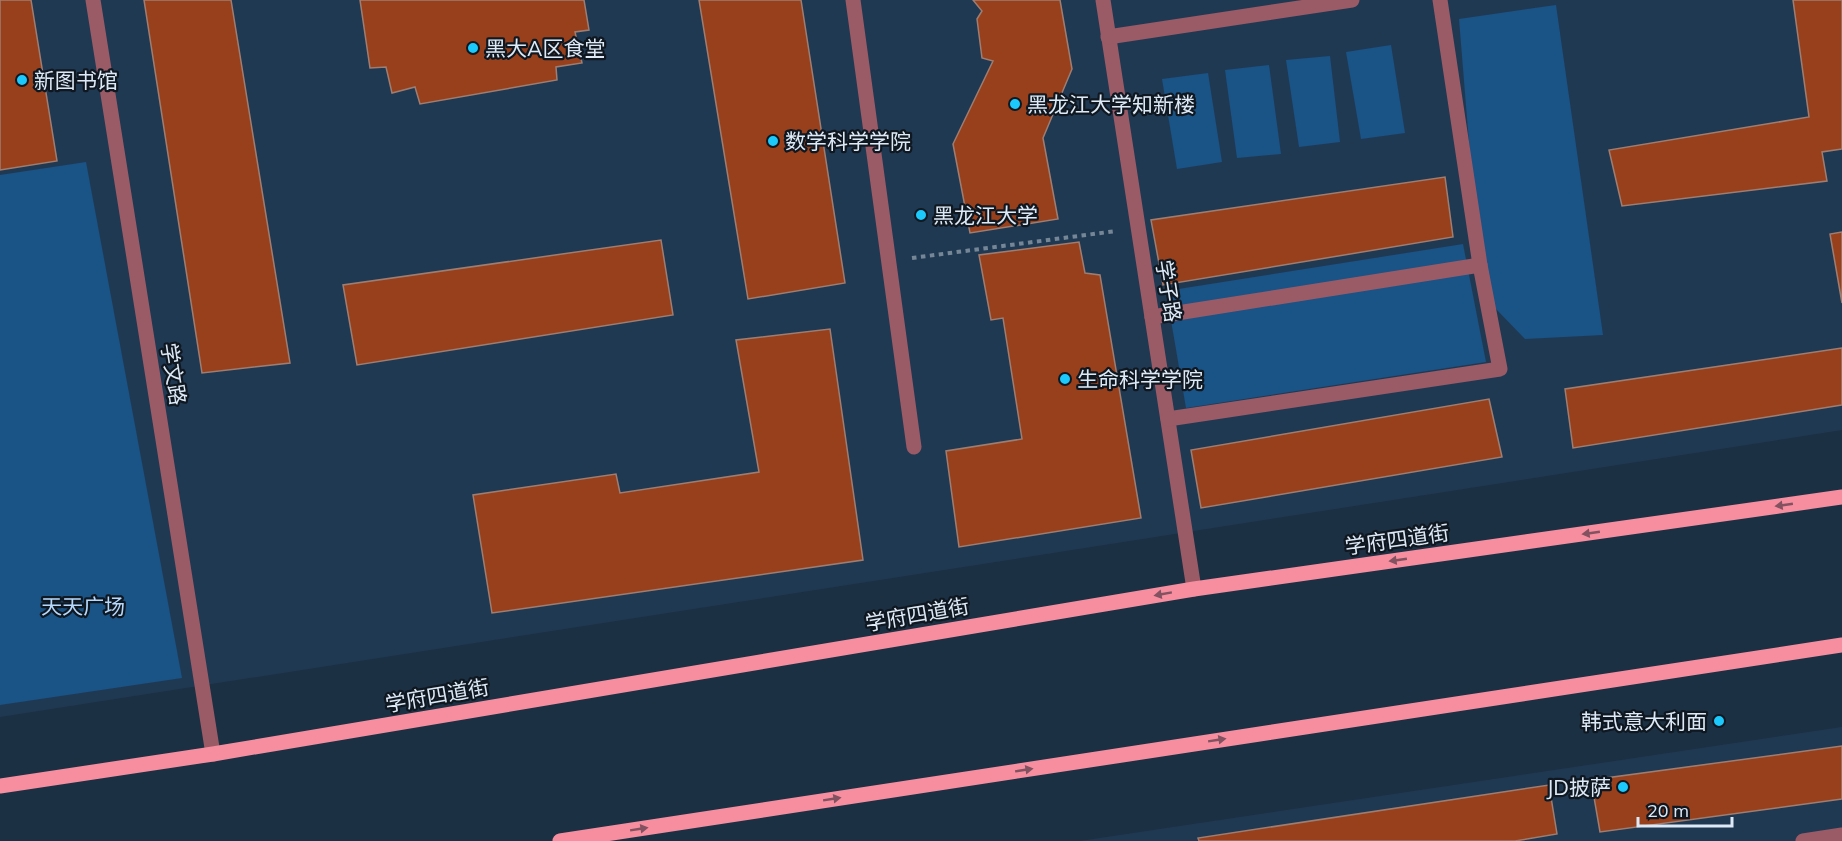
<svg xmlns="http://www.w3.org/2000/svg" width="1842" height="841" font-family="Mulish,'Noto Sans SC',sans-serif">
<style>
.built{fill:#203952}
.green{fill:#1a5385}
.building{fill:#98401c;stroke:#9e7e72;stroke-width:1.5}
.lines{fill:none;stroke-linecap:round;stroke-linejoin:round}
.path{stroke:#758696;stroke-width:4;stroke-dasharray:4.5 4.5;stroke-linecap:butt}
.street{stroke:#9a5b66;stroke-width:15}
.primary{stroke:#f68ea0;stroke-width:15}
.oneway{fill:#825260}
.poi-dot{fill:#1cc9fc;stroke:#0f1720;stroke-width:2}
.labels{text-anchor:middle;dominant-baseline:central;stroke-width:4.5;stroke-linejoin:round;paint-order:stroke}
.poi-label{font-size:21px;fill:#dde9f6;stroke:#0f1720;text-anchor:start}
.street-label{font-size:21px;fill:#dde9f6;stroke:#0f1720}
.park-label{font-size:21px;fill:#b5d9fd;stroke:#0f1720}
</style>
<rect width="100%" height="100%" fill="#1c3043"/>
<!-- built -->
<g class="built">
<polygon points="0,0 1842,0 1842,430 0,717"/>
<polygon points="1842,727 1842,841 1080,841"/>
</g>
<!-- green -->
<g class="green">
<polygon points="1556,5 1603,335 1525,339 1495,308 1480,278 1459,19"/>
<polygon points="1391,45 1405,133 1361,139 1346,52"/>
<polygon points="1330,56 1340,142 1299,147 1286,60"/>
<polygon points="1269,65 1281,154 1237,158 1225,70"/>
<polygon points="1208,73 1222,162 1177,169 1162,79"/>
<polygon points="86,162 182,678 0,705 0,175"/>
<polygon points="1463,244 1486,362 1186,408 1166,291"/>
</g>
<!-- building -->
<g class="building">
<polygon points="0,0 31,0 57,161 0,170"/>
<polygon points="144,0 231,0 290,363 202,373"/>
<polygon points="360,0 584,0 589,30 575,32 582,63 556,67 557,80 420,104 415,87 392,93 386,67 370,68"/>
<polygon points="699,0 801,0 845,283 748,299"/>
<polygon points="973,0 1060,0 1072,69 1043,138 1058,219 970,233 953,144 993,61 982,58 977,19 982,11"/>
<polygon points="1793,0 1842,0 1842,149 1822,152 1827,181 1622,206 1609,150 1809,117"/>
<polygon points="1445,177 1453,237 1163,285 1151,220"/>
<polygon points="1842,232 1842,303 1830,234"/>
<polygon points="661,240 673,315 357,365 343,285"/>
<polygon points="1079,242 1085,273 1100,275 1141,518 959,547 946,451 1022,439 1003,318 991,320 979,255"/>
<polygon points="830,329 863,560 492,613 473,495 616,474 620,493 759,472 736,340"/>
<polygon points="1842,348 1842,405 1573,448 1565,389"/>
<polygon points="1489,399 1502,457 1201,508 1191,450"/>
<polygon points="1842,746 1842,799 1600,832 1591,780"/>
<polygon points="1549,785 1557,834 1515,841 1199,841 1198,838"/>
</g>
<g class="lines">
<!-- path -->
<polyline class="path" points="912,258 1116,231"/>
<!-- street -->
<g class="street">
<polyline points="93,0 213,754"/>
<polyline points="853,0 914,447"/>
<polyline points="1103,0 1194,589"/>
<polyline points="1440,0 1480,265"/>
<polyline points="1108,37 1352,0"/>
<polyline points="1152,317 1480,265 1500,369 1168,419"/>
<polyline points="1803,841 1842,835"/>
</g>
<!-- primary -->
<g class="primary">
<polyline points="0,786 213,754 1194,589 1842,497"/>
<polyline points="560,841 1842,645"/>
</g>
</g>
<!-- one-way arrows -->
<defs><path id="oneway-solid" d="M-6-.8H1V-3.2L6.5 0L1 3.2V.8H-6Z" transform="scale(1.5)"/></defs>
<g class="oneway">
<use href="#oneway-solid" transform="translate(1784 505) rotate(172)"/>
<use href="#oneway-solid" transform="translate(1591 533) rotate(172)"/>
<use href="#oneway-solid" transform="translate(1398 560) rotate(172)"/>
<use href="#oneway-solid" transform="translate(1163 594) rotate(170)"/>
<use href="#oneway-solid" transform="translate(1217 740) rotate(-9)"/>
<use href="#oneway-solid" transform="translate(1024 770) rotate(-9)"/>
<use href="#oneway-solid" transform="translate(832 799) rotate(-9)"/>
<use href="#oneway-solid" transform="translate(639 829) rotate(-9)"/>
</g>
<!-- markers -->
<g class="poi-dot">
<circle cx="473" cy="48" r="6"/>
<circle cx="22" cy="80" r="6"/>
<circle cx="1015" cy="104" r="6"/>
<circle cx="773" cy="141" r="6"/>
<circle cx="921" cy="215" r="6"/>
<circle cx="1065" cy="379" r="6"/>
<circle cx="1719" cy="721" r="6"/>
<circle cx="1623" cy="787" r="6"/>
</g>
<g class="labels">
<!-- poi labels -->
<g class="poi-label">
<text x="485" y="48">黑大A区食堂</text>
<text x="34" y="80">新图书馆</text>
<text x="1027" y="104">黑龙江大学知新楼</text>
<text x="785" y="141">数学科学学院</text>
<text x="933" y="215">黑龙江大学</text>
<text x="1077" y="379">生命科学学院</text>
<text x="1707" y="721" text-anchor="end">韩式意大利面</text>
<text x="1611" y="787" text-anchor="end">JD披萨</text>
</g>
<!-- street labels -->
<g class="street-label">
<text transform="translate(1169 291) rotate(81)">学子路</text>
<text transform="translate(174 374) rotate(81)">学文路</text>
<text transform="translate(1397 539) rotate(-8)">学府四道街</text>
<text transform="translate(917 614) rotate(-10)">学府四道街</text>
<text transform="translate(437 695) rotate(-10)">学府四道街</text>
</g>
<!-- park labels -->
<g class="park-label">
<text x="83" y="606">天天广场</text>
</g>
</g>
<!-- scale -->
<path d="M1638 817v9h94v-9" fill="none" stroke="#dde9f6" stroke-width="3"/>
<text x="1647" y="817" font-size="18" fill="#dde9f6" stroke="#0f1720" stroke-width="4.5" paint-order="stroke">20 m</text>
</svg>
